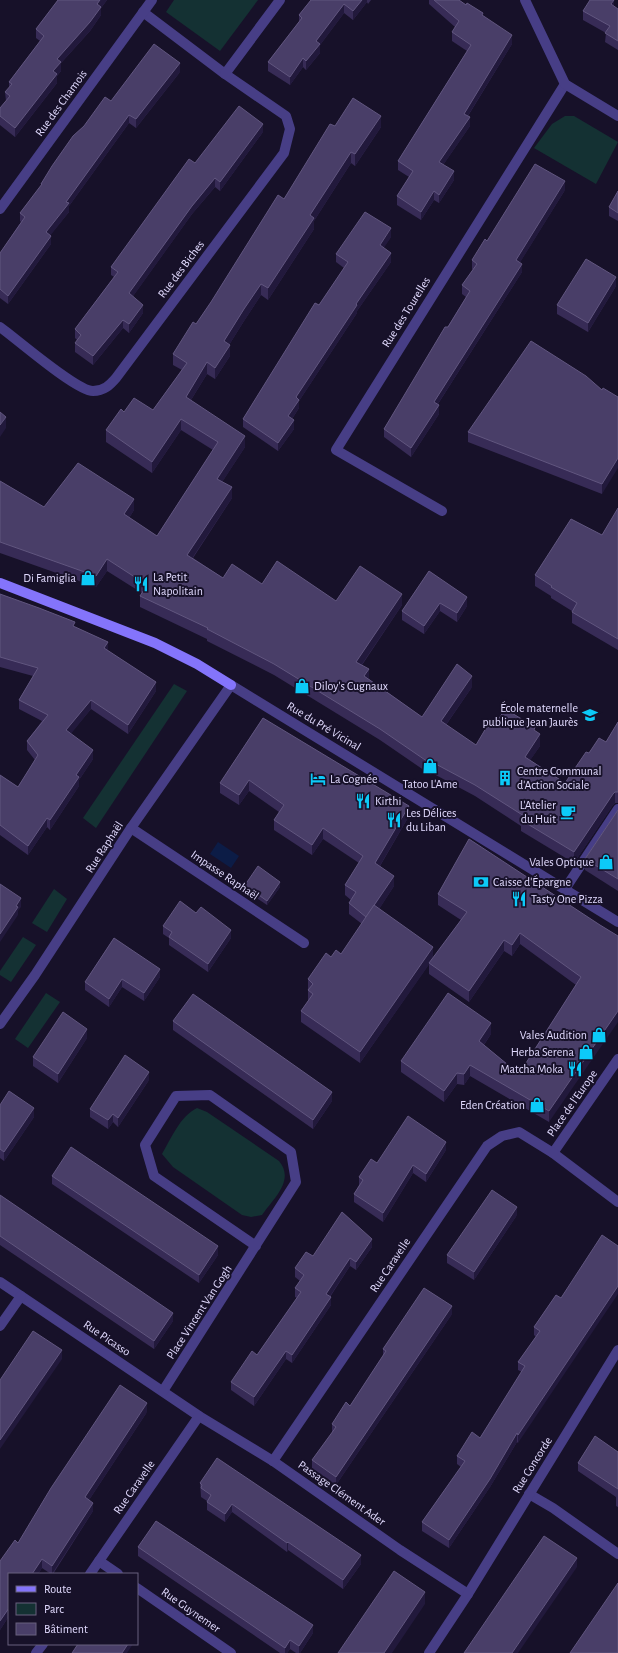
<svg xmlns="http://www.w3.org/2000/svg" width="618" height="1653" font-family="'Alegreya Sans',sans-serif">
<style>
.green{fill:#143133}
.water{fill:#0c1c46}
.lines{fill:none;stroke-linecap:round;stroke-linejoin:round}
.lane{stroke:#473e86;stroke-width:10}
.street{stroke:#473e86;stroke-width:10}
.secondary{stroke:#8474fb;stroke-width:10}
.wall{fill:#372b56}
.shaded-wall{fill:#22193c}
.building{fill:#493e68;stroke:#61567f}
.labels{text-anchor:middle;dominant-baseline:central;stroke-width:4;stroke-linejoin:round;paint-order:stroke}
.street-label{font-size:12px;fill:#e1dafe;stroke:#171129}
.poi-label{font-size:12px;fill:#e1dafe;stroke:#171129;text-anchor:start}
</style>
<rect width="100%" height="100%" fill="#171129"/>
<!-- green -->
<g class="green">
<polygon points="174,0 258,0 220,51 166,12"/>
<polygon points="565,116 574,116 618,142 596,184 534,148 552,124"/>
<polygon points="174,684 187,691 96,828 83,818"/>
<polygon points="54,889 67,899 47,932 32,923"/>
<polygon points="23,937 36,945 11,982 0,975 0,971"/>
<polygon points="46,993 60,1002 28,1048 15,1039"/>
<path d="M 197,1108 L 207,1112 L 279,1161 C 295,1180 274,1198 262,1215 L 251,1217 L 242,1215 L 173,1167 L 162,1154 C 171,1139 180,1116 197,1108 Z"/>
</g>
<!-- water -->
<polygon class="water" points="218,842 239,856 231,868 210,854"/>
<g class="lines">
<!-- lane -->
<polyline class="lane" points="442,511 336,450 565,84"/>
<!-- street -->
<g class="street">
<polyline points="525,0 565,84 618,116"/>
<polyline points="143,12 225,74"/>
<polyline points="0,209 152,0"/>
<path d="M 0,327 C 17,339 76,391 93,391 C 104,391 110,385 116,378 L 284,153 L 290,129 L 286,116 L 225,74 L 280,0"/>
<polyline points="131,828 304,943"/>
<polyline points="565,889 618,809"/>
<polyline points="0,1024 35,975 131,828 231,685 618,922"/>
<polyline points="553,1153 618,1059"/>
<polyline points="0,1282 199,1416 273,1461 400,1550 468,1594"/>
<polyline points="0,1326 21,1296"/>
<polyline points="163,1391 296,1182 291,1152 210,1095 176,1096 145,1145 154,1176 256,1246"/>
<polyline points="273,1461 487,1146 502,1136 519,1132 553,1153 618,1202"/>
<polyline points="529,1494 553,1508 618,1554"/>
<polyline points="99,1561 118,1574"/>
<polyline points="90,1574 199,1416"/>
<polyline points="137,1588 231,1653"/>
<polyline points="36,1653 43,1644"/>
<polyline points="429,1653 468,1594 618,1350"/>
</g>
<!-- secondary -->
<polyline class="secondary" points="0,583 155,643 197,664 231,685"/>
</g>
<!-- wall -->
<g class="wall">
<polygon points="58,0 107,0 101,8 101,15 90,31 61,63 61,71 57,76 57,83 15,137 0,125 0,108 6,101 5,92 9,88 9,82 40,41 36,38 36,29"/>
<polygon points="311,0 371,0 368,4 367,2 353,20 344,13 320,45 320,53 306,70 303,67 290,85 268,71 268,62 299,22 299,15"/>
<polygon points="429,0 459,0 483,16 512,44 468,116 470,126 443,165 454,180 439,203 434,200 421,220 397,205 397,196 409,177 398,170 398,161 467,51 452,41 452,32 455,27 429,4"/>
<polygon points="614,6 618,9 618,50 605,42 606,33 583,20 583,11"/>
<polygon points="180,72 136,128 129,123 69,206 69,212 50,235 51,244 8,304 0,298 0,253 21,222 20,221 20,213 41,186 41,184 111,101"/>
<polygon points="335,126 381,127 355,166 351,163 314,221 314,229 268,300 261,295 244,321 229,345 230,356 215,379 207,374 191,400 245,447 222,482 232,498 193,558 223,578 262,584 336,601 402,605 362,665 369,679 422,717 472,687 446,725 476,745 535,731 540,746 530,760 565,783 589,753 606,742 618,722 618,803 615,803 613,805 574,863 521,831 521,826 475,796 432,773 431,775 380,740 274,675 207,641 207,639 140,607 140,596 142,593 107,571 96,587 0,553 0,481 44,507 134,510 129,518 157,536 213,450 181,430 152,473 106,442 106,430 124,412 153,410 182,370 173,365 173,354 196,324"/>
<polygon points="263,132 220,191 215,187 192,214 133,296 143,313 129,333 123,328 93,365 75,352 75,343 77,340 75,338 75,329 114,277 111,275 111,267 195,163"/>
<polygon points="565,190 520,262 522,272 438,404 439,414 411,457 384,437 384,429 466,297 462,294 462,285 473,270 472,269 472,260 487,241"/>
<polygon points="618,191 618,221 609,216 609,207"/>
<polygon points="391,237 383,248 391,262 357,311 357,313 299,401 299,408 292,419 294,429 278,451 243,427 243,419 344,268 336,262 336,254"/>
<polygon points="616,286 588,332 557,314 557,305"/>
<polygon points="602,390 618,397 602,494 468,442 468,432"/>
<polygon points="618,508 618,650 572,623 572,611 551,598 551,596 535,586 535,575 602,535"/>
<polygon points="429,571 467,606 457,622 440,611 424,634 402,620 402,611"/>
<polygon points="0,594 75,627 108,651 156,691 128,734 91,709 70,734 93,759 79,780 79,786 50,830 47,827 28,855 0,835 0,775 18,787 35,760 27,750 27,741 42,721 19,709 19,700 33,676 0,667"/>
<polygon points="263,718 409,816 380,866 394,886 379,909 433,958 461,920 438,905 438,894 600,925 549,1122 470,1076 464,1085 457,1084 444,1102 401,1072 401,1061 491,1034 484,1045 519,1074 576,985 520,944 512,956 504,951 469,1002 429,974 429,964 360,1063 301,1022 301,1011 308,1001 308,979 331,957 341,954 362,924 349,914 349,903 351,900 345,895 345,885 359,863 323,839 312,855 274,830 274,820 279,812 249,791 239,805 220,793 220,783"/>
<polygon points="618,810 618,891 585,870 585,859"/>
<polygon points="245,885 280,887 267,905 245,890"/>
<polygon points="163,926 231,938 208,972 169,945 169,938 163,934"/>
<polygon points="114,938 160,977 144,1001 122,987 109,1007 85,990 85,982"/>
<polygon points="173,1021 332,1101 313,1129 173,1030"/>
<polygon points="87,1038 58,1083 33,1066 33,1057"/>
<polygon points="149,1080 118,1127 113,1122 108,1129 90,1117 90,1109"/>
<polygon points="0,1105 34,1117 4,1161 0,1158"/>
<polygon points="446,1150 426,1182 413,1173 383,1222 354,1202 354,1194 359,1185 359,1177 377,1163"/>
<polygon points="52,1176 218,1255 199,1283 52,1184"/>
<polygon points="0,1195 173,1321 154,1349 0,1245"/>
<polygon points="517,1215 474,1280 447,1263 447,1255"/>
<polygon points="372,1247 356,1270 350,1266 330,1297 331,1305 292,1363 286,1359 254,1406 231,1390 231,1382 257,1355 297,1298 295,1297 295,1288 300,1281 295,1277 295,1268 313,1256"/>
<polygon points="556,1295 518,1443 517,1442 490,1487 449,1548 422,1531 422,1522 461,1467 457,1464 457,1456 480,1438 522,1372 518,1370 518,1362 536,1337 534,1335 534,1327"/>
<polygon points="452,1314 336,1485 312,1468 312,1460 332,1433 332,1424 350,1406 383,1356 383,1349"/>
<polygon points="147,1412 89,1500 93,1511 53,1574 51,1574 42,1568 38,1574 9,1574 9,1616 0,1630 0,1561"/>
<polygon points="618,1452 618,1507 616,1506 616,1497 578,1471 578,1463"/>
<polygon points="200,1483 361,1564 343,1589 288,1550 287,1552 232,1512 225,1522 207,1510 207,1501 201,1497"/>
<polygon points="138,1547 313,1633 300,1653 296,1653 290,1649 287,1653 280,1653 138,1556"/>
</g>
<!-- shaded-wall -->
<g class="shaded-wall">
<polygon points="100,0 107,0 101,8 101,15 90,31 61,63 61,71 57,76 57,83 15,137 15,128 53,71 57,59"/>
<polygon points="362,0 367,0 367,2 353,20 353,11"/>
<polygon points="614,0 614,8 611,4"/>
<polygon points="344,4 344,13 320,45 320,53 306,70 306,61 316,41"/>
<polygon points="512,35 512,44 464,122 464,114"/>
<polygon points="303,58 303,67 290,85 290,77"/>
<polygon points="180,63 180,72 136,128 136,119"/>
<polygon points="129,115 129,123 69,206 69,212 46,241 46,232 66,202"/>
<polygon points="381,116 381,127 355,166 355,154"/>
<polygon points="470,117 470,126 439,171 439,162"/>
<polygon points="263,124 263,132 220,191 220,182"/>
<polygon points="351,152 351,163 314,221 314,229 268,300 268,288 310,215"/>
<polygon points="454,171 454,180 439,203 439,195"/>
<polygon points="215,178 215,187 192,214 129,302 129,293 192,206"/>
<polygon points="565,181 565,190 516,269 516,260"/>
<polygon points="434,191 434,200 421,220 421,212"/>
<polygon points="391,228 391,237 380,254 380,245"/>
<polygon points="51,236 51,244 8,304 8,296"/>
<polygon points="391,253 391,262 357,311 357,313 299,401 299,408 288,425 288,416 296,397 356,304"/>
<polygon points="522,264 522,272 434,410 434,402"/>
<polygon points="616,277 616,286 588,332 588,323"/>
<polygon points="261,284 261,295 244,321 224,353 224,341 244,309"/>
<polygon points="143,305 143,313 129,333 129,324"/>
<polygon points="123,320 123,328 93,365 93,356"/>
<polygon points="230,345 230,356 215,379 215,368"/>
<polygon points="207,362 207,374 186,408 186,397"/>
<polygon points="439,405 439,414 411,457 411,448"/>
<polygon points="6,417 6,428 0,437 0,425"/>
<polygon points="181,419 181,430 152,473 152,462"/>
<polygon points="294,420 294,429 278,451 278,443"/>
<polygon points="245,436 245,447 217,490 217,479"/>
<polygon points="618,458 618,468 602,494 602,484"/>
<polygon points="232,487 232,498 187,566 187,555"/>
<polygon points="134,499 134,510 124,526 124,514"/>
<polygon points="107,559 107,571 96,587 96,576"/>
<polygon points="402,594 402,605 356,673 356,662"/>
<polygon points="467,597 467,606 457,622 457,613"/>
<polygon points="440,603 440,611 424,634 424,626"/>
<polygon points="108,642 108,651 104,648"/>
<polygon points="369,669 369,680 364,676"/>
<polygon points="472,676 472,687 441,732 441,721"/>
<polygon points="156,682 156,691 128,734 128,725"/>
<polygon points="91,700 91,709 66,740 66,730"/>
<polygon points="540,734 540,746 525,768 525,757"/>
<polygon points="93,750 93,759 79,780 79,786 50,830 50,820 76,775"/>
<polygon points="432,762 432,773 431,775 431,764"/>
<polygon points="249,780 249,791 239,805 239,795"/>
<polygon points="615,792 615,803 613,805 574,863 574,852 613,794"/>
<polygon points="409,806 409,816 375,874 375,863"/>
<polygon points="47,818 47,827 28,855 28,846"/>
<polygon points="323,828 323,839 312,855 312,845"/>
<polygon points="394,876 394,886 367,928 367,917"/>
<polygon points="280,882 280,887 267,905 267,901"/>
<polygon points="21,898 21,907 18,911 18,915 0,942 0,934 16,906"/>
<polygon points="231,930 231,938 208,972 208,964"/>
<polygon points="520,933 520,944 512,956 512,945"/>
<polygon points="504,940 504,951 469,1002 469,991"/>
<polygon points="433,947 433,959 360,1063 360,1052"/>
<polygon points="160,969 160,977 144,1001 144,993"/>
<polygon points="122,979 122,987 109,1007 109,999"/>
<polygon points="618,1011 618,1022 549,1122 549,1111"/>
<polygon points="491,1023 491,1034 479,1052 479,1041"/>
<polygon points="87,1029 87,1038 58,1083 58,1074"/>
<polygon points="470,1065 470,1076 464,1085 464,1074"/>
<polygon points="149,1072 149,1080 118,1127 118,1118"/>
<polygon points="457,1073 457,1084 444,1102 444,1091"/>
<polygon points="332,1092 332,1101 313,1129 313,1120"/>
<polygon points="34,1108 34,1117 4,1161 4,1152"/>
<polygon points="113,1114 113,1122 108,1129 108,1120"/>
<polygon points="446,1142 446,1150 426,1182 426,1174"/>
<polygon points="413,1165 413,1173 383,1222 383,1213"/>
<polygon points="517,1207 517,1215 474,1280 474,1272"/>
<polygon points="372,1239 372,1247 356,1270 356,1262"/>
<polygon points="218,1246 218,1255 199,1283 199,1275"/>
<polygon points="350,1258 350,1266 326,1302 326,1294"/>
<polygon points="618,1286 618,1294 518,1443 518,1435"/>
<polygon points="331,1297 331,1305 292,1363 292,1355"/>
<polygon points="452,1306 452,1314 336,1485 336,1477"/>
<polygon points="173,1313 173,1321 154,1349 154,1341"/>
<polygon points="62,1350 62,1359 0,1449 0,1440"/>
<polygon points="286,1351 286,1359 254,1406 254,1397"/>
<polygon points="147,1403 147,1412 85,1506 85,1497"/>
<polygon points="517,1433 517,1442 490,1487 449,1548 449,1540"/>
<polygon points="93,1503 93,1511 52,1574 52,1566"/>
<polygon points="232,1504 232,1512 225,1522 225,1514"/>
<polygon points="288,1542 288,1550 287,1552 287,1543"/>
<polygon points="361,1555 361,1564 343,1589 343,1580"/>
<polygon points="577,1558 577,1567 518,1653 512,1653"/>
<polygon points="42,1559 42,1568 38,1574 32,1574"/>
<polygon points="425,1592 425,1604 392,1653 384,1653"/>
<polygon points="9,1608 9,1616 0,1630 0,1621"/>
<polygon points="313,1625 313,1633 300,1653 299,1653 299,1646"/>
<polygon points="290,1640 290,1649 287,1653 285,1653 285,1648"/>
<polygon points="128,1644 133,1644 127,1653 122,1653"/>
</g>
<!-- building -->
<g class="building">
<polygon points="58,0 100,0 97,4 101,7 90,22 57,59 61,62 53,71 57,74 15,128 0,116 0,108 10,96 5,92 12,84 9,82 44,36 36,29"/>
<polygon points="311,0 362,0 353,11 344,4 316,41 320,44 306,61 303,58 290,77 268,62 302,18 299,15"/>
<polygon points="434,0 459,0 466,5 467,3 483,13 482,15 512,35 464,114 470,117 439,162 454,171 439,195 434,191 421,212 397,196 413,171 398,161 471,45 452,32 459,21"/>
<polygon points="590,0 614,0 611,4 618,9 618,41 605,33 610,26 583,11"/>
<polygon points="154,44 180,63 136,119 129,115 66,202 69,203 46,232 51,236 8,296 0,289 0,253 25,217 20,213 42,184 41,184 52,166 73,136 84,126 105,97 111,101"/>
<polygon points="353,98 381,116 355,154 351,152 310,215 314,218 268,288 261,284 244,309 224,341 230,345 215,368 207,362 186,397 245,436 217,479 232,487 187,555 223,578 232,564 262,584 277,561 336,601 360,566 402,594 356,662 369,669 364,676 422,717 457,664 472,676 441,721 476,745 486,728 495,725 505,709 535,727 534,730 540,734 525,757 565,783 586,752 589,753 599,738 606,742 618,722 618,792 615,792 613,794 574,852 521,820 524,816 475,785 432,762 431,764 380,729 274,664 207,629 208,628 140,596 147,585 107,559 96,576 0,542 0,481 44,507 78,463 134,499 124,514 157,536 218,442 181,419 152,462 106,430 121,409 124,412 134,398 153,410 187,363 173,354 193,322 196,324 211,302 278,195 284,199 330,124 335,126"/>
<polygon points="239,106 263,124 220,182 215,178 192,206 129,293 143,305 129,324 123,320 93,356 75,343 81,335 75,329 118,272 111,267 189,159 195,163"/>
<polygon points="535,164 565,181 516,260 522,264 434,402 439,405 411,448 384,429 445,327 448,327 470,291 462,285 477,264 472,260 485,239 487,241"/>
<polygon points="618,191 618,213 609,207"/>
<polygon points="365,212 391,228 380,245 391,253 356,304 357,305 296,397 299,400 288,416 294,420 278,443 243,419 315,303 319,305 348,262 336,254"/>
<polygon points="586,259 616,277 588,323 557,305"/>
<polygon points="531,341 586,376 602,390 603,388 618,397 618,458 602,484 468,432"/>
<polygon points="0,412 6,417 0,425"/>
<polygon points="618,508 618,639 572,612 577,603 551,587 552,586 535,575 571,519 602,535"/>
<polygon points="429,571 467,597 457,613 440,603 424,626 402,611"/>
<polygon points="0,594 39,608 75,622 73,626 108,642 104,648 156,682 128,725 91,700 66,730 93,750 76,775 79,777 50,820 47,818 28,846 0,825 0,775 18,787 38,755 27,741 48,715 19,700 38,668 0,657"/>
<polygon points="263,718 409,806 375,863 394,876 366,917 349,903 356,892 345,885 363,856 323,828 312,845 274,820 284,805 249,780 239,795 220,783"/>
<polygon points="618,810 618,879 585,859"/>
<polygon points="469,839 600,925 618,936 618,1011 549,1111 470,1065 464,1074 457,1073 444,1091 401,1061 448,993 491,1023 479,1041 519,1074 581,977 520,933 512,945 504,940 469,991 429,963 467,912 438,894"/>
<polygon points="258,866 280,882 267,901 245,885"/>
<polygon points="0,884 21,898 16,906 18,907 0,934"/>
<polygon points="180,901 196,913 201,907 231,930 208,964 169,937 172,932 163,926"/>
<polygon points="374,905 433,947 360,1052 301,1011 313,994 308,990 313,984 308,979 326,953 331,957 336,950 341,954"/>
<polygon points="114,938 160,969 144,993 122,979 109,999 85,982"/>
<polygon points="193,994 332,1092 313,1120 173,1021"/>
<polygon points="63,1012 87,1029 58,1074 33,1057"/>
<polygon points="125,1055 149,1072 118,1118 113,1114 108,1120 90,1109"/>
<polygon points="9,1091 34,1108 4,1152 0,1149 0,1105"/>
<polygon points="408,1116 446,1142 426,1174 413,1165 383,1213 354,1194 363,1180 359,1177 371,1159 377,1163"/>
<polygon points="71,1147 218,1246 199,1275 52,1176"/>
<polygon points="492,1190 517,1207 474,1272 447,1255"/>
<polygon points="0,1195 173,1313 154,1341 0,1236"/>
<polygon points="342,1212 372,1239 356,1262 350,1258 326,1294 331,1297 292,1355 286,1351 254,1397 231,1382 252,1351 257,1355 301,1292 295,1288 304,1275 295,1268 306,1252 313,1256"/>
<polygon points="602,1235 618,1246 618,1286 518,1435 517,1433 490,1479 449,1540 422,1522 465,1461 457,1456 472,1432 480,1438 525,1366 518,1362 540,1331 534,1327 556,1295 561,1298"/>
<polygon points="424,1288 452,1306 336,1477 312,1460 336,1427 332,1424 346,1402 350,1406 386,1351 383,1349"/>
<polygon points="33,1331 62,1350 0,1440 0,1380"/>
<polygon points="120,1385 147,1403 85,1497 93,1503 52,1566 42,1559 32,1574 9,1574 9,1608 0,1621 0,1561 15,1540 18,1543 51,1488"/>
<polygon points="595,1436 618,1452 618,1489 578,1463"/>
<polygon points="217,1458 361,1555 343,1580 288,1542 287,1543 232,1504 225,1514 207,1502 211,1495 201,1488 202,1485 200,1483"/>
<polygon points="156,1521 313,1625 299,1646 290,1640 285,1648 138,1547"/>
<polygon points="544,1536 577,1558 512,1653 464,1653"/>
<polygon points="394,1571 425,1592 384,1653 338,1653"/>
<polygon points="618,1583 618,1653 570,1653"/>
<polygon points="78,1644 128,1644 122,1653 72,1653"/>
</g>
<!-- icons -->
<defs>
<g id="shop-bare" transform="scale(1.2)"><path d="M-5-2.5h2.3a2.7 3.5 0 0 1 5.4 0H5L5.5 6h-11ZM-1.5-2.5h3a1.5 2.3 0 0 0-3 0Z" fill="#0ccaf8" stroke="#171129" stroke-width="2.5" paint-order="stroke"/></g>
<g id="restaurant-bare" transform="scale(1.2)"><path d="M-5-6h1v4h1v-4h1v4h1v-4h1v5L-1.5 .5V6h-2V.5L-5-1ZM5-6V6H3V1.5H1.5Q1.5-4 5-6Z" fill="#0ccaf8" stroke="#171129" stroke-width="2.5" paint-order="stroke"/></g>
<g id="school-bare" transform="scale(1.2)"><path d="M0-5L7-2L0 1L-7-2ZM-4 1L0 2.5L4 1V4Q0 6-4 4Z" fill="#0ccaf8" stroke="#171129" stroke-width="2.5" paint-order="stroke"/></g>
<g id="building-bare" transform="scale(1.2)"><path d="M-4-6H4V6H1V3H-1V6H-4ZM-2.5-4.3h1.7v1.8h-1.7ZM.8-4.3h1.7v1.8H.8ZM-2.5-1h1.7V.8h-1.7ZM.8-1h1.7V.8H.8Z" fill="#0ccaf8" stroke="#171129" stroke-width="2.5" paint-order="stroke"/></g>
<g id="hotel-bare" transform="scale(1.2)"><path d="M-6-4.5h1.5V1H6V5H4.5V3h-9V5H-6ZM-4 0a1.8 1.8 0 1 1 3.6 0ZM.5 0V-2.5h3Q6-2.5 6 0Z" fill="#0ccaf8" stroke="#171129" stroke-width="2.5" paint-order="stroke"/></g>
<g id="cafe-bare" transform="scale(1.2)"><path d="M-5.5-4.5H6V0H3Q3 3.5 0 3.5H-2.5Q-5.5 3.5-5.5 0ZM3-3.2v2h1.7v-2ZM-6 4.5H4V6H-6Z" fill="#0ccaf8" stroke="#171129" stroke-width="2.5" paint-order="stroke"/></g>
<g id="bank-bare" transform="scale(1.2)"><path d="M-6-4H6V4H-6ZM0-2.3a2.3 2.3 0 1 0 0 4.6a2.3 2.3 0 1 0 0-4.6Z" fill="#0ccaf8" stroke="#171129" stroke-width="2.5" paint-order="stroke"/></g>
</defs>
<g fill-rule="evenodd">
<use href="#shop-bare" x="88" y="578"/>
<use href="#restaurant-bare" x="141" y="584"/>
<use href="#shop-bare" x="302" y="686"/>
<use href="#school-bare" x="590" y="715"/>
<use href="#shop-bare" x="430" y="766"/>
<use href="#building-bare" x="505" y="778"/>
<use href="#hotel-bare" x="318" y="779"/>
<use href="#restaurant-bare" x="363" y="801"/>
<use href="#cafe-bare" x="568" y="812"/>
<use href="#restaurant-bare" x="394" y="820"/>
<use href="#shop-bare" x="606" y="862"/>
<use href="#bank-bare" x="481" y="882"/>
<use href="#restaurant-bare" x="519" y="899"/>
<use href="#shop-bare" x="599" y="1035"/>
<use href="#shop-bare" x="586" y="1052"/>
<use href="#restaurant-bare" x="575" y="1069"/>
<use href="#shop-bare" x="537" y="1105"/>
</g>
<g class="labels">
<!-- street labels -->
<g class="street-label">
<text transform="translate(61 103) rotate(-54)">Rue des Chamois</text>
<text transform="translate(181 269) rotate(-53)">Rue des Biches</text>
<text transform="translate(406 312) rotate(-58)">Rue des Tourelles</text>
<text transform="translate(324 726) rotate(31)">Rue du Pré Vicinal</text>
<text transform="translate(104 847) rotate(-57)">Rue Raphaël</text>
<text transform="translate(225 875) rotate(34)">Impasse Raphaël</text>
<text transform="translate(572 1103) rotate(-55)">Place de l'Europe</text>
<text transform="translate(390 1265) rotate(-56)">Rue Caravelle</text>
<text transform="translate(199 1312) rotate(-57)">Place Vincent Van Gogh</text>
<text transform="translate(107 1338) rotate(34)">Rue Picasso</text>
<text transform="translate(532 1465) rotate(-58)">Rue Concorde</text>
<text transform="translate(134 1487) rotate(-55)">Rue Caravelle</text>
<text transform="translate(342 1493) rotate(35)">Passage Clément Ader</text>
<text transform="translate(191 1610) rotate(35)">Rue Guynemer</text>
</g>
<!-- poi labels -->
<g class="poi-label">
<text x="153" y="577">La Petit<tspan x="153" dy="14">Napolitain</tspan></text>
<text x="76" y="578" text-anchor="end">Di Famiglia</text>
<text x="314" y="686">Diloy's Cugnaux</text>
<text x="578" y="708" text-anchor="end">École maternelle<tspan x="578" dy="14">publique Jean Jaurès</tspan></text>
<text x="517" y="771">Centre Communal<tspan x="517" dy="14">d'Action Sociale</tspan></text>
<text x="330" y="779">La Cognée</text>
<text x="430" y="784" text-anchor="middle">Tatoo L'Ame</text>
<text x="375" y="801">Kirthi</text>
<text x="556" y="805" text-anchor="end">L'Atelier<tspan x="556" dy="14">du Huit</tspan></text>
<text x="406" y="813">Les Délices<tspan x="406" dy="14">du Liban</tspan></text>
<text x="594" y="862" text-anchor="end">Vales Optique</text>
<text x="493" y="882">Caisse d'Épargne</text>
<text x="531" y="899">Tasty One Pizza</text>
<text x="587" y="1035" text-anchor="end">Vales Audition</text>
<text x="574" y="1052" text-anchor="end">Herba Serena</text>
<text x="563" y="1069" text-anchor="end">Matcha Moka</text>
<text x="525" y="1105" text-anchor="end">Eden Création</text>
</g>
</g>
<!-- legend -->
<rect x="8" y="1573" width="130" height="72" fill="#171129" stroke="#68617e"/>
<rect x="16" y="1586" width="20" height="6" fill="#8474fb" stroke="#68617e"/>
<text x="44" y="1593" font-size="12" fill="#e1dafe">Route</text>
<rect x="16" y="1603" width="20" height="12" fill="#143133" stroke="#68617e"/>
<text x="44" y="1613" font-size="12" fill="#e1dafe">Parc</text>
<rect x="16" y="1623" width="20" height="12" fill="#493e68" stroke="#68617e"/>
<text x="44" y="1633" font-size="12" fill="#e1dafe">Bâtiment</text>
</svg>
